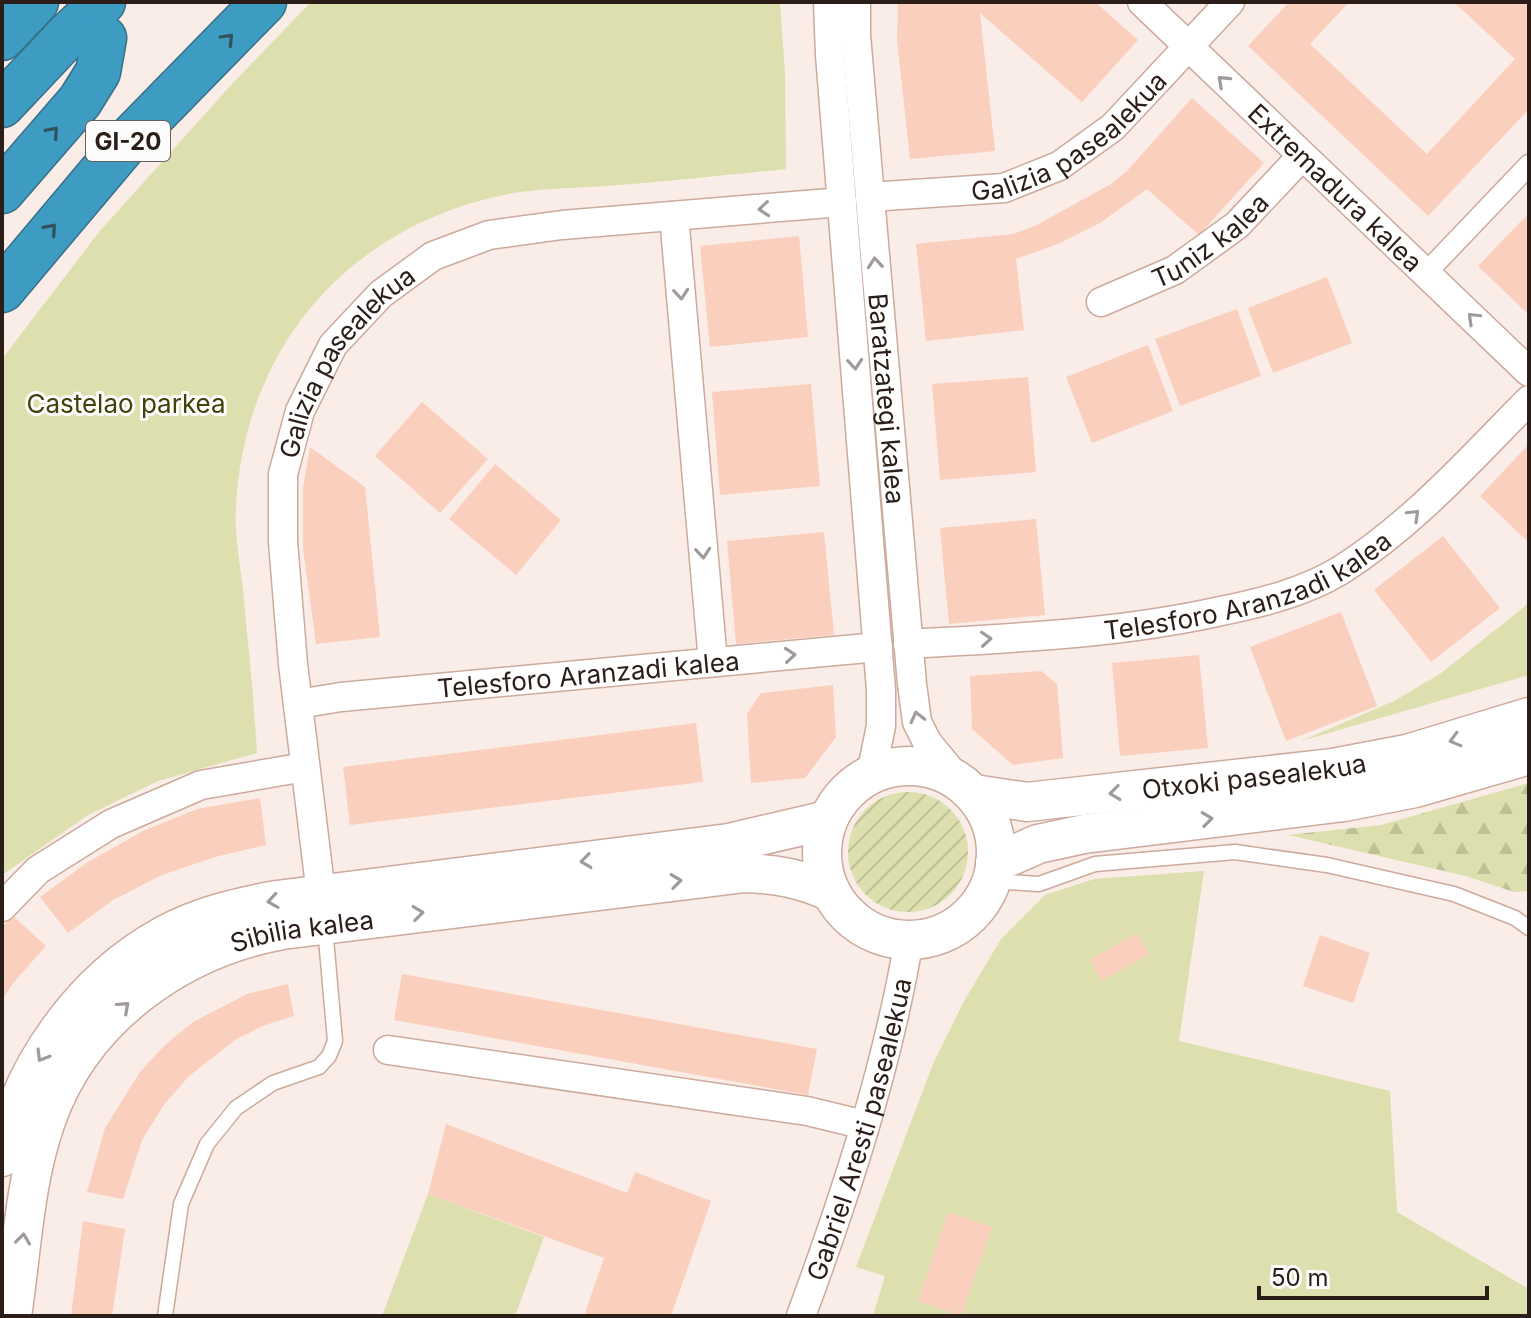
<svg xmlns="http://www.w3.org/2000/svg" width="1531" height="1318" font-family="Inter,sans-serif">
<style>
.green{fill:#dde0ae}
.forest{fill:url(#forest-firs)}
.garden{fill:url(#garden-furrows)}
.building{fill:#fbcfbd}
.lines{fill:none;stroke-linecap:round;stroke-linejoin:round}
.service-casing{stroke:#ccaa9d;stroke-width:17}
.pedestrian-casing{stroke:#ccaa9d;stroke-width:23}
.minor-casing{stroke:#ccaa9d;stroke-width:31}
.secondary-casing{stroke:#ccaa9d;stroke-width:41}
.motorway-casing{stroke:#377088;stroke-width:47}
.service{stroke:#fff;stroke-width:14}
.pedestrian{stroke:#fff;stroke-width:20}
.minor{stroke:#fff;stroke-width:28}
.secondary{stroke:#fff;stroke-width:38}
.motorway{stroke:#3e9cc3;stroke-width:44}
.oneway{stroke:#33505d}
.oneway2{stroke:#a09a98}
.labels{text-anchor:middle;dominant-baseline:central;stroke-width:6;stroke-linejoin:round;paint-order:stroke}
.shield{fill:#fcfcfc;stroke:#6a615d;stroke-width:2}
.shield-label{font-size:24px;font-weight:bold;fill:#2b1e19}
.street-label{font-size:26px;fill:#2b1e19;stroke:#fcfcfc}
.park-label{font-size:26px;fill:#41410a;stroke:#fcfcfc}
</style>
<defs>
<pattern id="forest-firs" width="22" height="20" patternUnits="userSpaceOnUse" patternTransform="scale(2)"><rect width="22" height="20" fill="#dde0ae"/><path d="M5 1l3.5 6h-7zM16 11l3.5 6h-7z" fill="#bec095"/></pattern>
<pattern id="garden-furrows" width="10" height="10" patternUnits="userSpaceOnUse" patternTransform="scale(2)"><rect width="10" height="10" fill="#dde0ae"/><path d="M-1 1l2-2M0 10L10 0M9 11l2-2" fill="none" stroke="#bec095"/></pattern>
</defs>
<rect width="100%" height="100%" fill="#faece6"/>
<!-- green -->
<g class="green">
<path d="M 311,2 L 780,2 L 785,73 L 786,169 C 725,175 665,182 605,186 C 566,189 528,188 490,198 C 341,235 245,352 236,505 C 234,534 240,562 243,590 C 248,644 254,698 257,753 L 158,781 L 88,815 L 2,875 L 2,359 L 99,232 L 232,84 Z"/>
<polygon points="1529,603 1529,675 1301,741 1394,701 1440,674"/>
<polygon points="1204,871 1179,1041 1390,1091 1397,1212 1529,1289 1529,1316 873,1316 885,1276 856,1267 933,1064 964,1001 1001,939 1045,895 1094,879"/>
<polygon points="428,1194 544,1237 515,1316 382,1316"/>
</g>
<!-- forest -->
<polygon class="forest" points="1529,783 1529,891 1514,892 1466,876 1288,835 1381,825"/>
<!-- garden -->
<circle class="garden" cx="908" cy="852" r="60"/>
<!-- building -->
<g class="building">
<polygon points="898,2 1095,2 1138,40 1082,102 980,13 995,151 910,159 897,40"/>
<polygon points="1289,2 1349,2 1310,44 1427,154 1515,59 1454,2 1529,2 1529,109 1428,216 1248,46"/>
<polygon points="1192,98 1264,163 1199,235 1147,189 1100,223 1058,244 1016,259 1024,330 926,341 916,244 1013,234 1035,226 1111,184 1127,171"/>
<polygon points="1529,213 1529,315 1478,266"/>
<polygon points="799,236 808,337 710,347 700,246"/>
<polygon points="1327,277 1352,343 1273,373 1248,308"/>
<polygon points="1237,309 1261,376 1180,406 1155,339"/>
<polygon points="1148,345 1173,411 1092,443 1066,377"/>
<polygon points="1028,377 1036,472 940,480 932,384"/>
<polygon points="811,384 820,486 720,495 712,392"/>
<polygon points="422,402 488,459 440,513 375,456"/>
<polygon points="1529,444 1529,543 1480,496"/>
<polygon points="310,447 365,487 380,637 316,644 303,548 303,488"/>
<polygon points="495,464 561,520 516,575 449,519"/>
<polygon points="1036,519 1045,615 949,624 940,528"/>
<polygon points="824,532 834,635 736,644 727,541"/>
<polygon points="1443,536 1500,608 1431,662 1374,590"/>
<polygon points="1341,612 1377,706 1286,741 1250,647"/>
<polygon points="1199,655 1208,748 1120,756 1112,663"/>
<polygon points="1041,671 1057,684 1063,758 1013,765 972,729 970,676"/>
<polygon points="833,685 836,737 805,778 751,783 747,714 761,693"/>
<polygon points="696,723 703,782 350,825 343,767"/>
<polygon points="260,798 266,845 215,857 162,875 113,900 68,933 40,897 88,862 143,831 197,809"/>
<polygon points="13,916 46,946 13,983 2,1000 2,927"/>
<polygon points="1137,933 1149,954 1102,981 1090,960"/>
<polygon points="1320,935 1370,953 1353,1003 1303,986"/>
<polygon points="402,974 817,1049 808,1095 394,1020"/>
<polygon points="288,984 294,1016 265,1025 235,1040 189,1076 163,1106 142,1140 123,1199 87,1192 105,1128 140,1072 165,1045 193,1022 247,994"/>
<polygon points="446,1124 627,1193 635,1172 711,1201 671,1316 584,1316 604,1258 428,1194"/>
<polygon points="948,1212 992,1227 961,1316 918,1301"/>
<polygon points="83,1221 125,1229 112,1316 71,1316"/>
</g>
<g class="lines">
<!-- service casing -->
<g class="service-casing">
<g id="service">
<polyline points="991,881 1039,884 1095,864 1235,852 1327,865 1454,894 1515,918 1529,928"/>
<polyline points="165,1316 181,1204 207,1144 236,1108 273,1083 319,1067 329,1056 335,1041 325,927"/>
</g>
</g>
<!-- pedestrian casing -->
<g class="pedestrian-casing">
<polyline id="pedestrian" points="1426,273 1529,165"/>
</g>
<!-- minor casing -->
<g class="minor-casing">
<g id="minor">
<polyline points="828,2 830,55 881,690 881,726 871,774"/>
<path id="s1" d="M 856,2 L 856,35 L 912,684 L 917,722 L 927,742 L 959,781"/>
<path id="s2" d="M 1142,2 L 1529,372"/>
<path id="s3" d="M 870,197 L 1004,188 L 1059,166 L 1113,127 L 1230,2"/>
<polyline points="674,216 713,662"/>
<path id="s4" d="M 1101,302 L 1175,270 L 1237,225 L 1302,156"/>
<path id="s5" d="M 908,644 C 1013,638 1118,634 1221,611 C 1261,603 1305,592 1341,570 C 1413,524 1469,461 1529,400"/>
<path id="s6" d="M 298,704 L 341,697 L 878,647"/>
<path id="s7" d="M 321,894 L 293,664 L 283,542 L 283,474 L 300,411 L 333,345 L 381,294 L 433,256 L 489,235 L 562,225 L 842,202"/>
<polyline points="2,907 38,870 111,824 201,785 305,767"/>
<polyline points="388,1050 807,1111 865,1125"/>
<path id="s8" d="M 801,1316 C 846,1194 887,1069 909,940"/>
</g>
</g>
<!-- secondary casing -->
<g class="secondary-casing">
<g id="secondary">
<circle cx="909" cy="853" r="87"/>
<path id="s9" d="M 974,794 L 1027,802 L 1333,768 L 1407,754 L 1529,717"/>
<polyline points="995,863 1038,844 1084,834 1344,802 1415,788 1529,755"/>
<path d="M 2,1157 C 21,1066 83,980 165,935 C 200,916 238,907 277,900 L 729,843 L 828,820"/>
<path id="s10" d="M 12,1316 C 22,1251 24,1181 47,1118 C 83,1017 179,949 282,930 L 745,873 C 777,874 802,879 831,892"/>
</g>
</g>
<!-- motorway casing -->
<g class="motorway-casing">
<g id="motorway">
<polyline points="2,38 36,2"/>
<polyline points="2,105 68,35 103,2"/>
<polyline points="2,191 80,101 98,72 104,38"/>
<polyline points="2,290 125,144 264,2"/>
</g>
</g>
<!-- service -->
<use href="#service" class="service"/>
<!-- pedestrian -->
<use href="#pedestrian" class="pedestrian"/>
<!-- minor -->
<use href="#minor" class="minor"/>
<!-- secondary -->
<use href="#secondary" class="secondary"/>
<!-- motorway -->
<use href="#motorway" class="motorway"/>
</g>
<!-- one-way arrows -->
<defs><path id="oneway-chevron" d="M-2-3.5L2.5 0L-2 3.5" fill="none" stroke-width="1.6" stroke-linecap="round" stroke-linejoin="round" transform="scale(2)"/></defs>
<g class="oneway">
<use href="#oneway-chevron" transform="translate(228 39) rotate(-46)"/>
<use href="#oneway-chevron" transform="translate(53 132) rotate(-49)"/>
<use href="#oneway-chevron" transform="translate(51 229) rotate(-49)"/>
</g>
<g class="oneway2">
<use href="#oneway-chevron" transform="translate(1223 81) rotate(-137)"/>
<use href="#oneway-chevron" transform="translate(764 209) rotate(175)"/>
<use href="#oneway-chevron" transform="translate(875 263) rotate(-95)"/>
<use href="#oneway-chevron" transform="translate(681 294) rotate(85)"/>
<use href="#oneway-chevron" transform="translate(1473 318) rotate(-136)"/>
<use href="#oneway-chevron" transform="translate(855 364) rotate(85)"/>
<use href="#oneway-chevron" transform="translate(1414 515) rotate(-44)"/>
<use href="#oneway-chevron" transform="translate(703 553) rotate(85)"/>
<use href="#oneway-chevron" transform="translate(986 639) rotate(-4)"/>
<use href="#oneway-chevron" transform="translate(790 655) rotate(-5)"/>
<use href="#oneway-chevron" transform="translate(917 717) rotate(-104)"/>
<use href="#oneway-chevron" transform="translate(1455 740) rotate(164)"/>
<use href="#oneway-chevron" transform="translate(1115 793) rotate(173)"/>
<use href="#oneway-chevron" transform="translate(1207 819) rotate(-7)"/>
<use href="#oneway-chevron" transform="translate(586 861) rotate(173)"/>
<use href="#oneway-chevron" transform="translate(676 881) rotate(-7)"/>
<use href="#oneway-chevron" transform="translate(273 901) rotate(171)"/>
<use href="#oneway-chevron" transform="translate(418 913) rotate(-7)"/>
<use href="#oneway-chevron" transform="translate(124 1007) rotate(-42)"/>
<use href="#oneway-chevron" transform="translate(42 1056) rotate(121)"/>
<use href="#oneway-chevron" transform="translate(23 1239) rotate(-83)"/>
</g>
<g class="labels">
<!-- shield labels -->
<rect class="shield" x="86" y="121" width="84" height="40" rx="6"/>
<g class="shield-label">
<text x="128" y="141">GI-20</text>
</g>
<!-- street labels -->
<g class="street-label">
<text stroke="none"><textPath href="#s3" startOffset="216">Galizia pasealekua</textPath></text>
<text stroke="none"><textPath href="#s2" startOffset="268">Extremadura kalea</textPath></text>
<text stroke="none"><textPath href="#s4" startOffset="126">Tuniz kalea</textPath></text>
<text stroke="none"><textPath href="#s7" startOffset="554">Galizia pasealekua</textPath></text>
<text stroke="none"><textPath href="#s1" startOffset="398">Baratzategi kalea</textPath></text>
<text stroke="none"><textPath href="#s5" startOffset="348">Telesforo Aranzadi kalea</textPath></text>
<text stroke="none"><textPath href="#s6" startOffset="292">Telesforo Aranzadi kalea</textPath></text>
<text stroke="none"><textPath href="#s9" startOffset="282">Otxoki pasealekua</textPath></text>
<text stroke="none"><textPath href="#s10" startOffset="536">Sibilia kalea</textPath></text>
<text stroke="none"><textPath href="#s8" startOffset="196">Gabriel Aresti pasealekua</textPath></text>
</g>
<!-- park labels -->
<g class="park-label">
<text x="126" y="403">Castelao parkea</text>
</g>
</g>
<!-- border -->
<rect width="1531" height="1318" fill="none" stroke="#2b1e19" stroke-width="8"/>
<!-- scale -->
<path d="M1259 1286v12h228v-12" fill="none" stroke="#2b1e19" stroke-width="4"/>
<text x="1271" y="1286" font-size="24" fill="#2b1e19" stroke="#fcfcfc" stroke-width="6" paint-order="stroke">50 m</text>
</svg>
